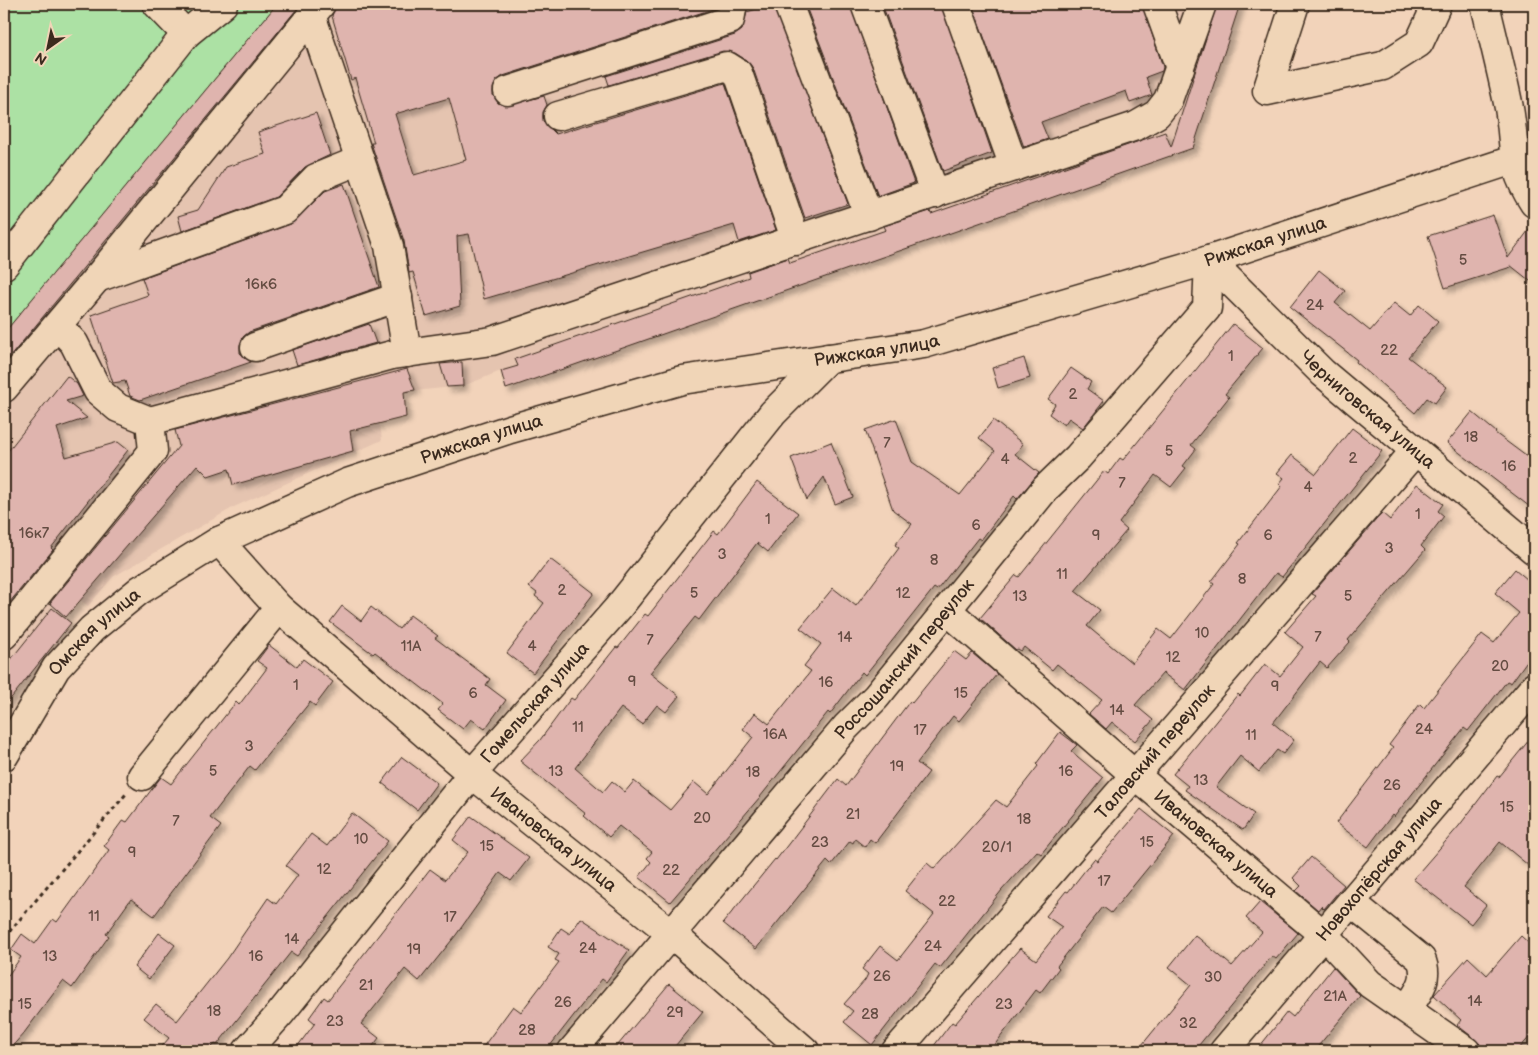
<svg xmlns="http://www.w3.org/2000/svg" width="1538" height="1055" font-family="'Balsamiq Sans',sans-serif">
<style>
.built{fill:#e5c4b0}
.green{fill:#ace1a4;stroke:#748661}
.building{fill:#dfb4ae;stroke:#3b2a1e;fill-rule:evenodd;filter:url(#shadow)}
.lines{fill:none;stroke-linecap:round;stroke-linejoin:round}
.minor-casing{stroke:#3b2a1e;stroke-width:31}
.path{stroke:#3b2a1e;stroke-width:3;stroke-dasharray:4 4;stroke-linecap:butt}
.minor{stroke:#f0d5b7;stroke-width:28}
.labels{text-anchor:middle;dominant-baseline:central;stroke-width:4;stroke-linejoin:round;paint-order:stroke}
.number-label{font-size:15px;fill:#644c42}
.street-label{font-size:18px;fill:#3b2a1e;stroke:#f0d5b7}
</style>
<defs>
<filter id="shadow"><feDropShadow dx="4.5" dy="4.5" stdDeviation="2.5" flood-color="#0004"/></filter>
</defs>
<rect width="100%" height="100%" fill="#f2d3ba"/>
<filter id="ink" filterUnits="userSpaceOnUse"><feTurbulence type="fractalNoise" baseFrequency=".02" numOctaves="2"/><feDisplacementMap in="SourceGraphic" scale="10" xChannelSelector="R" yChannelSelector="G"/><feConvolveMatrix kernelMatrix="1 2 1 2 8 2 1 2 1" color-interpolation-filters="sRGB"/></filter>
<g filter="url(#ink)">
<!-- built -->
<polygon class="built" points="277,4 1240,4 1193,148 506,389 501,371 463,386 404,392 380,423 382,440 234,507 113,577 88,606 80,600 66,617 71,623 4,707 4,333"/>
<!-- green -->
<polygon class="green" points="4,4 277,4 4,333"/>
<!-- building -->
<g class="building">
<polygon points="277,4 301,4 4,364 4,333"/>
<path d="M 336,4 L 717,4 L 716,8 L 503,76 L 496,81 L 493,88 L 493,95 L 498,103 L 505,106 L 544,96 L 547,105 L 543,112 L 543,121 L 556,134 L 725,83 L 776,230 L 739,242 L 734,225 L 484,299 L 469,234 L 457,236 L 460,306 L 426,316 L 413,272 L 409,273 L 404,241 L 371,143 L 374,143 L 355,78 L 351,80 L 332,16 ZM 449,98 L 466,160 L 414,175 L 395,114 Z"/>
<polygon points="773,4 848,204 805,218 753,68 746,60 735,53 723,51 609,85 606,76 735,35 742,30 747,12"/>
<polygon points="805,4 850,4 914,183 878,196"/>
<polygon points="882,4 941,4 992,153 943,171"/>
<polygon points="972,4 1142,4 1163,67 1162,71 1146,77 1152,95 1130,103 1126,91 1041,122 1048,139 1024,147"/>
<polygon points="1217,4 1240,4 1193,148 506,389 501,371 518,366 515,359 749,277 748,272 788,258 790,263 886,230 884,226 930,211 931,214 1165,132 1171,147"/>
<polygon points="316,113 330,155 305,167 276,197 182,231 178,216 198,210 226,167 265,154 258,132"/>
<polygon points="344,184 379,287 249,332 243,337 240,345 240,353 251,362 140,400 130,396 125,381 113,383 91,315 148,295 142,278 291,224 325,191"/>
<polygon points="1493,215 1508,258 1534,223 1534,284 1510,265 1511,267 1445,288 1428,236"/>
<polygon points="1319,270 1345,291 1335,303 1370,331 1394,303 1410,316 1419,305 1438,321 1408,357 1447,387 1435,403 1427,398 1415,413 1356,362 1357,360 1290,307"/>
<polygon points="369,324 376,343 297,365 292,350"/>
<polygon points="1233,324 1263,348 1225,394 1229,397 1191,445 1196,449 1183,466 1186,468 1171,487 1155,475 1119,523 1127,530 1075,591 1100,610 1087,626 1132,663 1158,629 1171,639 1214,584 1211,582 1240,544 1238,543 1282,486 1279,484 1284,478 1277,473 1292,455 1316,474 1352,428 1382,451 1282,577 1276,573 1185,690 1163,673 1135,705 1153,720 1135,741 1112,722 1106,729 1089,714 1102,700 1057,664 1052,670 1024,647 1021,651 1018,649 1016,650 980,618 1016,575 1019,577 1104,471 1108,474 1120,458 1123,460"/>
<polygon points="1024,358 1030,378 998,388 992,368"/>
<polygon points="462,362 463,386 447,387 440,364"/>
<polygon points="1071,368 1091,382 1087,389 1104,401 1083,428 1069,418 1064,425 1049,414 1055,404 1048,399"/>
<polygon points="407,369 415,390 404,392 406,417 350,431 353,451 233,485 229,469 208,476 197,465 66,617 50,603 179,446 175,430"/>
<polygon points="67,376 77,384 83,396 66,401 87,418 57,428 66,457 118,442 128,450 51,548 53,550 4,609 4,456"/>
<polygon points="1472,412 1496,432 1495,433 1534,462 1534,510 1447,443"/>
<polygon points="896,419 912,462 960,495 995,451 979,438 993,420 1023,444 1015,454 1039,473 1017,499 1014,496 981,540 978,538 937,590 934,588 865,675 862,672 830,714 828,712 760,797 670,902 639,877 651,862 647,858 652,852 619,826 609,837 584,816 586,814 520,761 540,740 571,698 574,700 616,647 618,648 645,614 648,616 714,531 718,534 757,482 798,513 768,552 757,543 699,620 695,617 650,673 679,696 666,712 657,705 642,724 621,708 575,768 603,792 612,781 625,792 634,781 670,810 694,782 708,794 753,737 743,729 755,713 769,724 811,671 804,666 821,644 800,628 833,588 856,606 899,548 895,545 912,524 893,510 865,430"/>
<polygon points="831,442 853,497 835,504 824,477 807,500 791,458"/>
<polygon points="1417,484 1443,504 1438,511 1444,516 1421,546 1425,550 1348,640 1350,642 1327,668 1320,662 1273,723 1294,740 1283,754 1277,750 1259,772 1240,756 1216,787 1254,814 1243,830 1185,790 1188,786 1173,774 1238,694 1240,696 1265,664 1280,676 1303,647 1285,632 1316,596 1312,594 1382,513 1390,520"/>
<polygon points="550,559 594,593 533,673 507,653 544,603 535,596 537,593 529,587"/>
<polygon points="1515,569 1534,585 1534,651 1511,683 1507,681 1468,731 1464,728 1394,817 1392,815 1368,847 1336,823 1393,748 1389,745 1420,704 1424,708 1482,634 1494,643 1519,613 1495,593"/>
<polygon points="342,606 361,621 371,607 399,629 410,615 438,636 435,638 490,679 486,685 506,700 485,729 471,719 463,729 438,710 443,704 375,652 373,654 330,622"/>
<polygon points="52,608 71,623 4,707 4,668"/>
<polygon points="269,645 297,667 303,659 333,682 315,706 310,702 255,770 250,766 210,818 221,826 154,916 131,899 106,934 109,936 72,988 63,981 24,1033 8,1051 4,1051 4,981 21,957 11,950 22,934 35,944 53,919 57,922 109,850 104,846 123,820 127,822 161,777 171,784 236,702 239,705 267,668 257,661"/>
<polygon points="954,651 966,660 972,653 997,674 959,721 953,716 917,763 929,772 875,843 870,839 865,847 855,839 853,843 850,841 831,865 827,861 756,949 723,923 775,859 776,860 838,779 846,786 910,701 912,703"/>
<polygon points="1060,732 1077,745 1071,751 1103,778 1041,854 1037,851 1002,890 940,968 935,964 872,1045 844,1022 853,1011 844,1004 865,980 868,974 862,969 880,946 898,960 934,914 905,891 927,863 934,869 996,800 1006,807 1038,766 1036,764"/>
<polygon points="1534,734 1534,870 1500,842 1464,887 1486,905 1471,924 1413,879 1459,826 1497,776 1499,777"/>
<polygon points="402,757 437,783 417,810 382,783"/>
<polygon points="1141,809 1174,836 1111,913 1103,907 1057,966 1059,968 1040,993 1036,990 990,1051 930,1051 952,1022 955,1024 1020,948 1036,960 1062,927 1046,916 1066,891 1068,892 1094,859 1097,861"/>
<polygon points="352,813 388,841 297,956 291,952 217,1045 215,1044 208,1051 158,1051 169,1038 144,1018 156,1004 177,1021 227,958 268,898 276,904 298,875 286,866 311,834 327,846"/>
<polygon points="471,816 529,858 511,881 500,873 456,935 419,981 405,969 361,1024 379,1038 369,1051 294,1051 315,1023 309,1018 324,997 328,1000 430,869 445,880 468,852 453,840"/>
<polygon points="1311,857 1344,885 1324,909 1321,906 1318,910 1296,891 1301,886 1293,878"/>
<polygon points="1260,902 1298,933 1276,959 1272,956 1194,1051 1137,1051 1191,985 1169,967 1195,935 1232,966 1262,932 1246,918"/>
<polygon points="581,918 629,950 606,982 602,979 546,1051 480,1051 513,1006 521,1012 559,962 555,960 559,954 548,947 561,928 570,934"/>
<polygon points="159,933 175,945 149,979 134,967"/>
<polygon points="1521,936 1534,948 1534,1032 1517,1051 1481,1051 1480,1044 1475,1039 1457,1025 1461,1020 1434,995 1468,957 1487,975"/>
<polygon points="1333,967 1360,996 1314,1051 1256,1051 1287,1012 1293,1017"/>
<polygon points="669,984 703,1012 671,1051 613,1051"/>
</g>
<g class="lines">
<!-- minor casing -->
<g class="minor-casing">
<g id="minor">
<polyline points="157,4 186,34"/>
<polyline points="788,4 869,216"/>
<polyline points="865,4 935,194"/>
<polyline points="956,4 1014,167"/>
<polyline points="1157,4 1180,68"/>
<polyline points="1295,4 1267,91 1383,66 1419,43 1437,4"/>
<path d="M 1485,4 C 1493,38 1502,73 1509,108 C 1516,149 1509,165 1534,203"/>
<polyline points="311,15 389,246 407,353"/>
<polyline points="508,91 730,20 733,4"/>
<polyline points="558,116 727,66 738,73 796,241"/>
<path id="s1" d="M 1209,260 L 1323,373 L 1534,550"/>
<polyline points="4,265 186,34 223,4"/>
<polyline points="97,278 285,210 316,178 360,160"/>
<polyline points="58,326 74,343 98,391 118,408 150,421"/>
<polyline points="255,347 398,297"/>
<polyline points="4,388 97,278 321,4"/>
<path id="s2" d="M 219,541 L 279,608 L 472,774 L 672,934 L 805,1051"/>
<path id="s3" d="M 948,611 L 1135,775 L 1325,936 L 1370,984 L 1466,1051"/>
<polyline points="4,635 153,451 150,421 392,355 492,341 1136,126 1157,114 1168,100 1202,4"/>
<path id="s4" d="M 4,756 L 56,668 L 92,629 L 140,590 L 219,541 L 347,483 L 510,429 L 682,380 L 924,344 L 1209,260 L 1534,153"/>
<polyline points="142,776 279,608"/>
<path d="M 1352,903 L 1421,959 C 1430,979 1418,993 1407,1009"/>
<path id="s5" d="M 247,1051 L 280,1014 L 472,774 L 618,608 L 773,413 L 828,358"/>
<path id="s6" d="M 572,1051 L 846,727 L 876,697 L 1045,489 L 1078,457 L 1207,308 L 1209,260"/>
<path id="s7" d="M 896,1051 L 1415,451"/>
<path id="s8" d="M 1224,1051 L 1534,687"/>
</g>
</g>
<!-- path -->
<polyline class="path" points="4,938 126,794"/>
<!-- minor -->
<use href="#minor" class="minor"/>
</g>
</g>
<g class="labels">
<!-- number labels -->
<g class="number-label">
<text x="1463" y="260">5</text>
<text x="261" y="284">16к6</text>
<text x="1315" y="305">24</text>
<text x="1389" y="350">22</text>
<text x="1231" y="356">1</text>
<text x="1073" y="394">2</text>
<text x="1471" y="437">18</text>
<text x="887" y="443">7</text>
<text x="1169" y="451">5</text>
<text x="1353" y="458">2</text>
<text x="1005" y="459">4</text>
<text x="1509" y="466">16</text>
<text x="1122" y="483">7</text>
<text x="1308" y="487">4</text>
<text x="1418" y="514">1</text>
<text x="768" y="519">1</text>
<text x="976" y="525">6</text>
<text x="34" y="533">16к7</text>
<text x="1096" y="535">9</text>
<text x="1268" y="535">6</text>
<text x="1389" y="548">3</text>
<text x="722" y="554">3</text>
<text x="934" y="560">8</text>
<text x="1062" y="574">11</text>
<text x="1242" y="579">8</text>
<text x="562" y="590">2</text>
<text x="694" y="593">5</text>
<text x="903" y="593">12</text>
<text x="1020" y="596">13</text>
<text x="1348" y="596">5</text>
<text x="1202" y="633">10</text>
<text x="845" y="637">14</text>
<text x="1318" y="637">7</text>
<text x="650" y="640">7</text>
<text x="411" y="646">11А</text>
<text x="532" y="646">4</text>
<text x="1173" y="657">12</text>
<text x="1500" y="666">20</text>
<text x="632" y="681">9</text>
<text x="826" y="682">16</text>
<text x="296" y="685">1</text>
<text x="1275" y="686">9</text>
<text x="473" y="693">6</text>
<text x="961" y="693">15</text>
<text x="1117" y="710">14</text>
<text x="578" y="727">11</text>
<text x="1424" y="729">24</text>
<text x="920" y="730">17</text>
<text x="775" y="734">16А</text>
<text x="1251" y="735">11</text>
<text x="249" y="746">3</text>
<text x="897" y="766">19</text>
<text x="213" y="771">5</text>
<text x="556" y="771">13</text>
<text x="1066" y="771">16</text>
<text x="753" y="772">18</text>
<text x="1201" y="780">13</text>
<text x="1392" y="785">26</text>
<text x="1507" y="807">15</text>
<text x="853" y="814">21</text>
<text x="702" y="818">20</text>
<text x="1024" y="819">18</text>
<text x="176" y="821">7</text>
<text x="361" y="839">10</text>
<text x="820" y="842">23</text>
<text x="1147" y="842">15</text>
<text x="487" y="846">15</text>
<text x="997" y="847">20/1</text>
<text x="132" y="852">9</text>
<text x="324" y="869">12</text>
<text x="671" y="870">22</text>
<text x="1104" y="881">17</text>
<text x="947" y="901">22</text>
<text x="94" y="916">11</text>
<text x="450" y="917">17</text>
<text x="292" y="939">14</text>
<text x="933" y="946">24</text>
<text x="588" y="948">24</text>
<text x="414" y="949">19</text>
<text x="50" y="956">13</text>
<text x="256" y="956">16</text>
<text x="882" y="976">26</text>
<text x="1213" y="977">30</text>
<text x="366" y="985">21</text>
<text x="1335" y="996">21А</text>
<text x="1475" y="1001">14</text>
<text x="563" y="1002">26</text>
<text x="25" y="1004">15</text>
<text x="1004" y="1004">23</text>
<text x="214" y="1011">18</text>
<text x="675" y="1012">29</text>
<text x="870" y="1014">28</text>
<text x="335" y="1021">23</text>
<text x="1188" y="1023">32</text>
<text x="527" y="1030">28</text>
</g>
<!-- street labels -->
<g class="street-label">
<text stroke="none"><textPath href="#s4" startOffset="1402">Рижская улица</textPath></text>
<text stroke="none"><textPath href="#s4" startOffset="998">Рижская улица</textPath></text>
<text stroke="none"><textPath href="#s1" startOffset="218">Черниговская улица</textPath></text>
<text stroke="none"><textPath href="#s4" startOffset="592">Рижская улица</textPath></text>
<text stroke="none"><textPath href="#s4" startOffset="155">Омская улица</textPath></text>
<text stroke="none"><textPath href="#s6" startOffset="514">Россошанский переулок</textPath></text>
<text stroke="none"><textPath href="#s5" startOffset="452">Гомельская улица</textPath></text>
<text stroke="none"><textPath href="#s7" startOffset="396">Таловский переулок</textPath></text>
<text stroke="none"><textPath href="#s2" startOffset="449">Ивановская улица</textPath></text>
<text stroke="none"><textPath href="#s3" startOffset="355">Ивановская улица</textPath></text>
<text stroke="none"><textPath href="#s8" startOffset="239">Новохопёрская улица</textPath></text>
</g>
</g>
<!-- margin -->
<rect width="1538" height="1055" fill="none" stroke="#f0d5b7" stroke-width="20"/>
<rect x="10" y="10" width="1518" height="1035" fill="none" stroke="#3b2a1e" stroke-width="2" filter="url(#ink)"/>
<!-- north arrow -->
<g transform="translate(48 48) rotate(213)" stroke="#f0d5b7" stroke-width="4" paint-order="stroke">
<path d="M0-4L9 19L0 12L-9 19Z" fill="#3b2a1e"/>
<text y="-8" font-size="14" font-weight="bold" text-anchor="middle" fill="#3b2a1e">N</text>
</g>
</svg>
